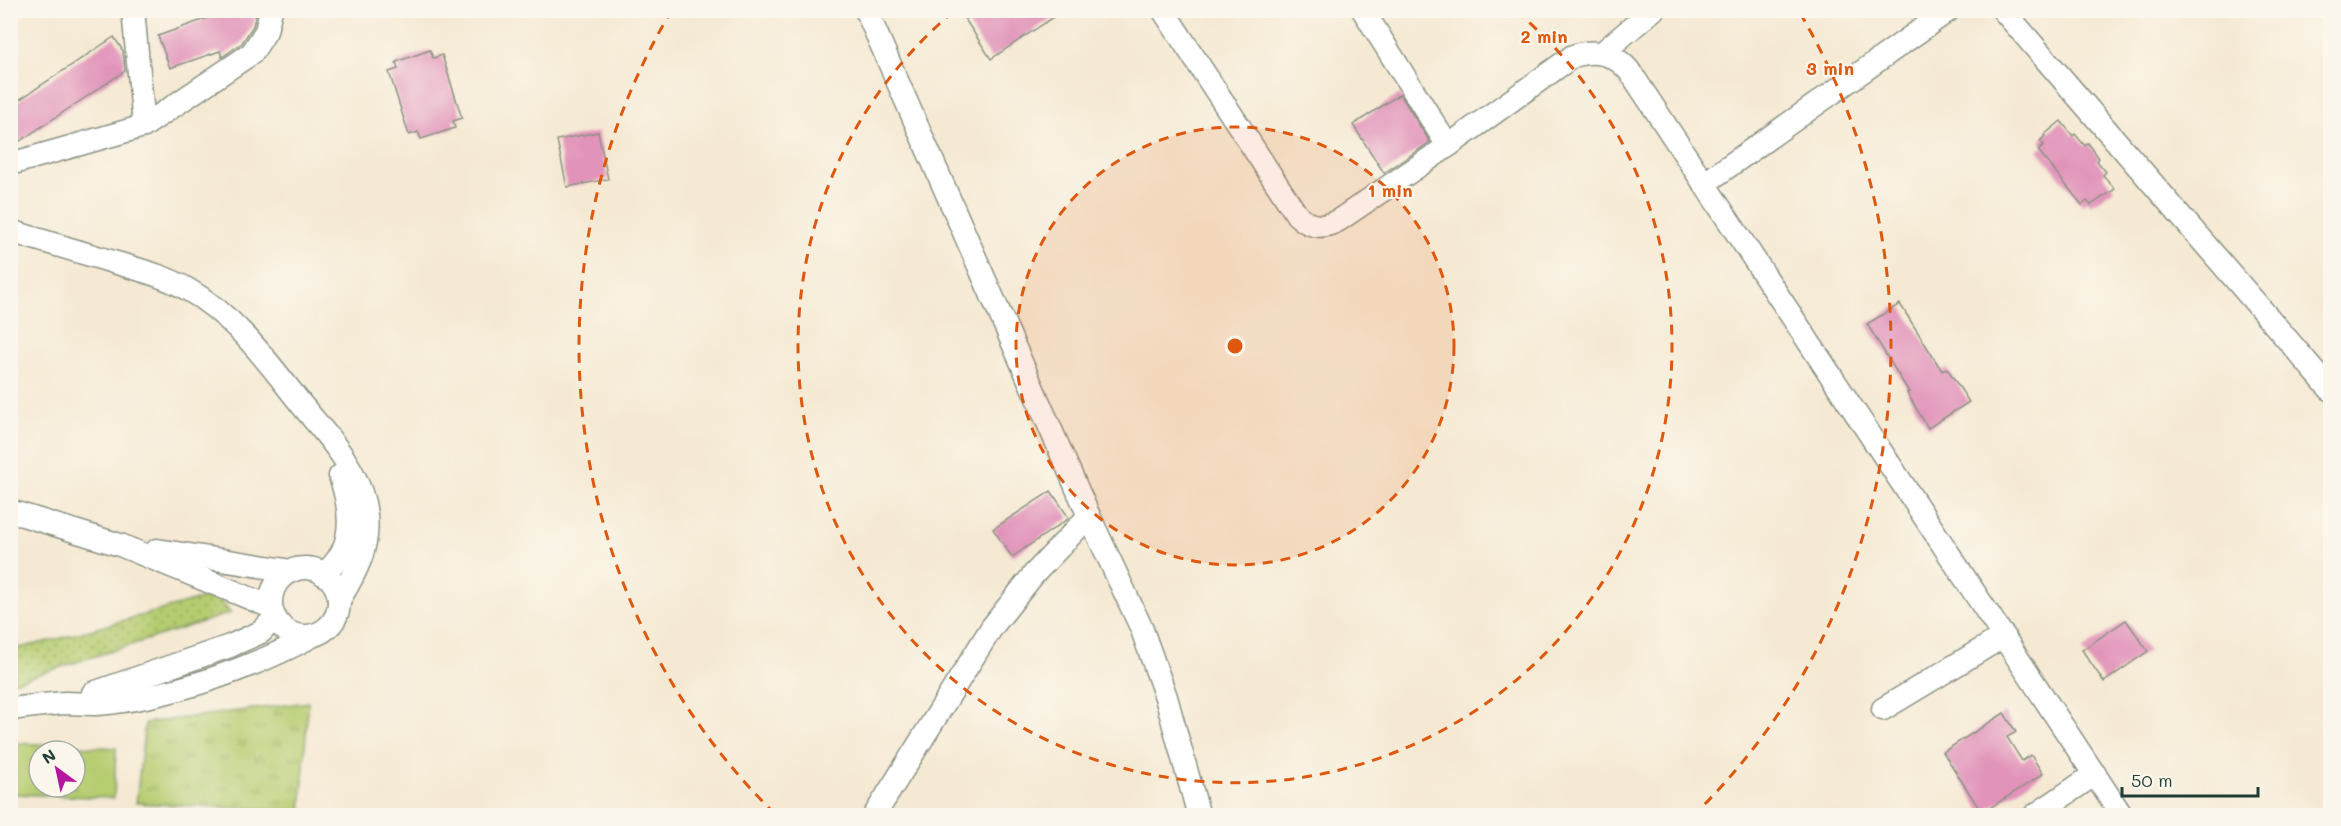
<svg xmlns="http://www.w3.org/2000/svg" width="2341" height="826" font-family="Mali,sans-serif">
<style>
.grass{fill:url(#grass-dots);stroke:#6a8452;stroke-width:1.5}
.park{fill:url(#park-tufts);stroke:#6a8452;stroke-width:1.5}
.pitch{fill:#b6cc70;stroke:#6a8452;stroke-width:1.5;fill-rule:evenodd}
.building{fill:#e193b9}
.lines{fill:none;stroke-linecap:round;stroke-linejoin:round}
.minor-casing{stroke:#8a9384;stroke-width:25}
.minor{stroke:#fff;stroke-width:22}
.ring{fill:none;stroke:#de580e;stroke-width:3;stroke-dasharray:10 8}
.centre{fill:#de580e;stroke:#fbf7ec;stroke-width:3}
.ring-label{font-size:18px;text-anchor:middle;font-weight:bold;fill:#de580e;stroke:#fbf7ec;stroke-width:4.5;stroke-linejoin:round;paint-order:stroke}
</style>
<defs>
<pattern id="grass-dots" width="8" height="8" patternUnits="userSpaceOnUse" patternTransform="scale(1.5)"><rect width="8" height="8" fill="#b6cc70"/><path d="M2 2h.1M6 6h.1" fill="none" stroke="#93a75d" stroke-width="1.8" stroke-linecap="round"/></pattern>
<pattern id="park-tufts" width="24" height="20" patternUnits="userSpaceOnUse" patternTransform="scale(1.5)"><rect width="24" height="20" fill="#b6cc70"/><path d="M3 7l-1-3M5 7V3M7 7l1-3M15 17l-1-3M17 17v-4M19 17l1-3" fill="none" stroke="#93a75d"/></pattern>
</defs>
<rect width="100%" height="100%" fill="#fbf7ec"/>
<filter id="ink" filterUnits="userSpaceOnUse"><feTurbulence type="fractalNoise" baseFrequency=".0167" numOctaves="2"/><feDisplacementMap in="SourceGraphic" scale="12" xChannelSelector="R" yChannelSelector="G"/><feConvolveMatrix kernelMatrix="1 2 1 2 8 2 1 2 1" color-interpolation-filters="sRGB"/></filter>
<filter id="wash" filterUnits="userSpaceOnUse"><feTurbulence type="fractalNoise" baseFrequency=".008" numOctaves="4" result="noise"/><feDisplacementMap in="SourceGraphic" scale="24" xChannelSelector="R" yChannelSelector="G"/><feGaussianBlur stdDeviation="1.35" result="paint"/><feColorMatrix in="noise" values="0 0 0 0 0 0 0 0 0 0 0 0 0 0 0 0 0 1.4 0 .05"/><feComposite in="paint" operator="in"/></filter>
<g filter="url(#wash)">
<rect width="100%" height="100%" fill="#f5e9d3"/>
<!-- grass -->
<polygon class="grass" points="214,595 231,613 11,683 10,650 58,639"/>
<!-- park -->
<polygon class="park" points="308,702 301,811 136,803 145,723"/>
<!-- pitch -->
<path class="pitch" d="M 17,743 L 116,748 L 114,798 L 14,794 ZM 39,751 L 75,751 L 75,787 L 39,787 Z"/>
<g id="blocks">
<!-- building -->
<g class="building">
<polygon points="230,10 257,10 253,26 242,43 222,57 220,51 170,68 158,36"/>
<polygon points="959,10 1064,10 991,59"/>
<polygon points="114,37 123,51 125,71 20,141 10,139 10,106"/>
<polygon points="430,50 433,58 442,55 462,118 453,121 455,128 421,139 418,132 409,135 389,72 398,69 396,62"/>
<polygon points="1400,94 1430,142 1384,173 1353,125"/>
<polygon points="2061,121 2073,136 2075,134 2085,146 2088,143 2099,158 2097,161 2106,172 2103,175 2115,189 2091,205 2087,201 2082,205 2038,150 2044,145 2040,141 2045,136 2044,135"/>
<polygon points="598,132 608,179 567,187 557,140"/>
<polygon points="1900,304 1942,371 1947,368 1969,402 1928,428 1907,393 1909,392 1867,324"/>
<polygon points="1051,491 1069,518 1012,557 993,529"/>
<polygon points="2126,620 2148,651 2104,682 2082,650"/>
<polygon points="2004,713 2016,732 2007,737 2022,761 2031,755 2043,774 1982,813 1943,752"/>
</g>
</g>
</g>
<g filter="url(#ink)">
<use href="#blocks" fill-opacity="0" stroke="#8a9384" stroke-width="1.5"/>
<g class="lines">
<!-- minor casing -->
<g class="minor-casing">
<g id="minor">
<polyline points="133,10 144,126"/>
<polyline points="866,10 1089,516 1141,627 1166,697 1199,816"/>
<path d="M 1163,10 L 1297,215 C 1310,228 1323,229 1339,220 L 1448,146 L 1573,56 C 1597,48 1618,54 1633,76 L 2122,816"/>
<polyline points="1363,10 1448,146"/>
<polyline points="2003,10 2330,389"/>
<polyline points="1602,53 1653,10"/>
<polyline points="10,164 144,126 252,53 266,31 271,10"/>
<polyline points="1705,183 1949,10"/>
<path d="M 10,231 C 44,241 77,251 110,261 C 136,269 163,275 187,289 C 235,316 268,362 301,404 C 326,435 355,464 364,503 C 373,541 358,569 339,600"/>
<polyline points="10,511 120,545 271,607"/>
<polyline points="157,550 292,571"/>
<circle cx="305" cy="602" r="34"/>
<path d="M 323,574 C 356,550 352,511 340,476"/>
<polyline points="93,693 230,646 261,632 275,618"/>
<path d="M 10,709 C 29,707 47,704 65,703 C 76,703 87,704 97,704 C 169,698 251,669 314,635"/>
<polyline points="1883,709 2004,636"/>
<polyline points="874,816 992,627 1034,574 1089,516"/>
<polyline points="2034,816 2095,774"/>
</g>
</g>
<!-- minor -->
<use href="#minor" class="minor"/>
</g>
</g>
<!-- distance rings -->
<circle cx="1235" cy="346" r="219" fill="#de580e" fill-opacity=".12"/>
<g class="ring">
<circle cx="1235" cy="346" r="219"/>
<path d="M1516 11A437 437 0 1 1 954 11"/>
<path d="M775 814A656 656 0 0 1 670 13M1800 13A656 656 0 0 1 1695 814"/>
</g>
<circle cx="1235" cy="346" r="9" class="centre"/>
<g class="ring-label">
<text x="1544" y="43">2 min</text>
<text x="1830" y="75">3 min</text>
<text x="1390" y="197">1 min</text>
</g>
<!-- margin -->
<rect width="2341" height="826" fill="none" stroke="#fbf7ec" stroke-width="36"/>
<!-- north arrow -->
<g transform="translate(57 769) rotate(327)"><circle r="28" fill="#fbf7ec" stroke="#a3ada2" stroke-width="1.5"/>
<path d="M0-4.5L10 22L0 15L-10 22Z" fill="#b5179e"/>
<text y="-9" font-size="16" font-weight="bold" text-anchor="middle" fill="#1f3d34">N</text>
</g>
<!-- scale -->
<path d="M2122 787v9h136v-9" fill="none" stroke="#1f3d34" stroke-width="3"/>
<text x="2131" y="787" font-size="18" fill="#1f3d34" stroke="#fbf7ec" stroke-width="4.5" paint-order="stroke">50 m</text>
</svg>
